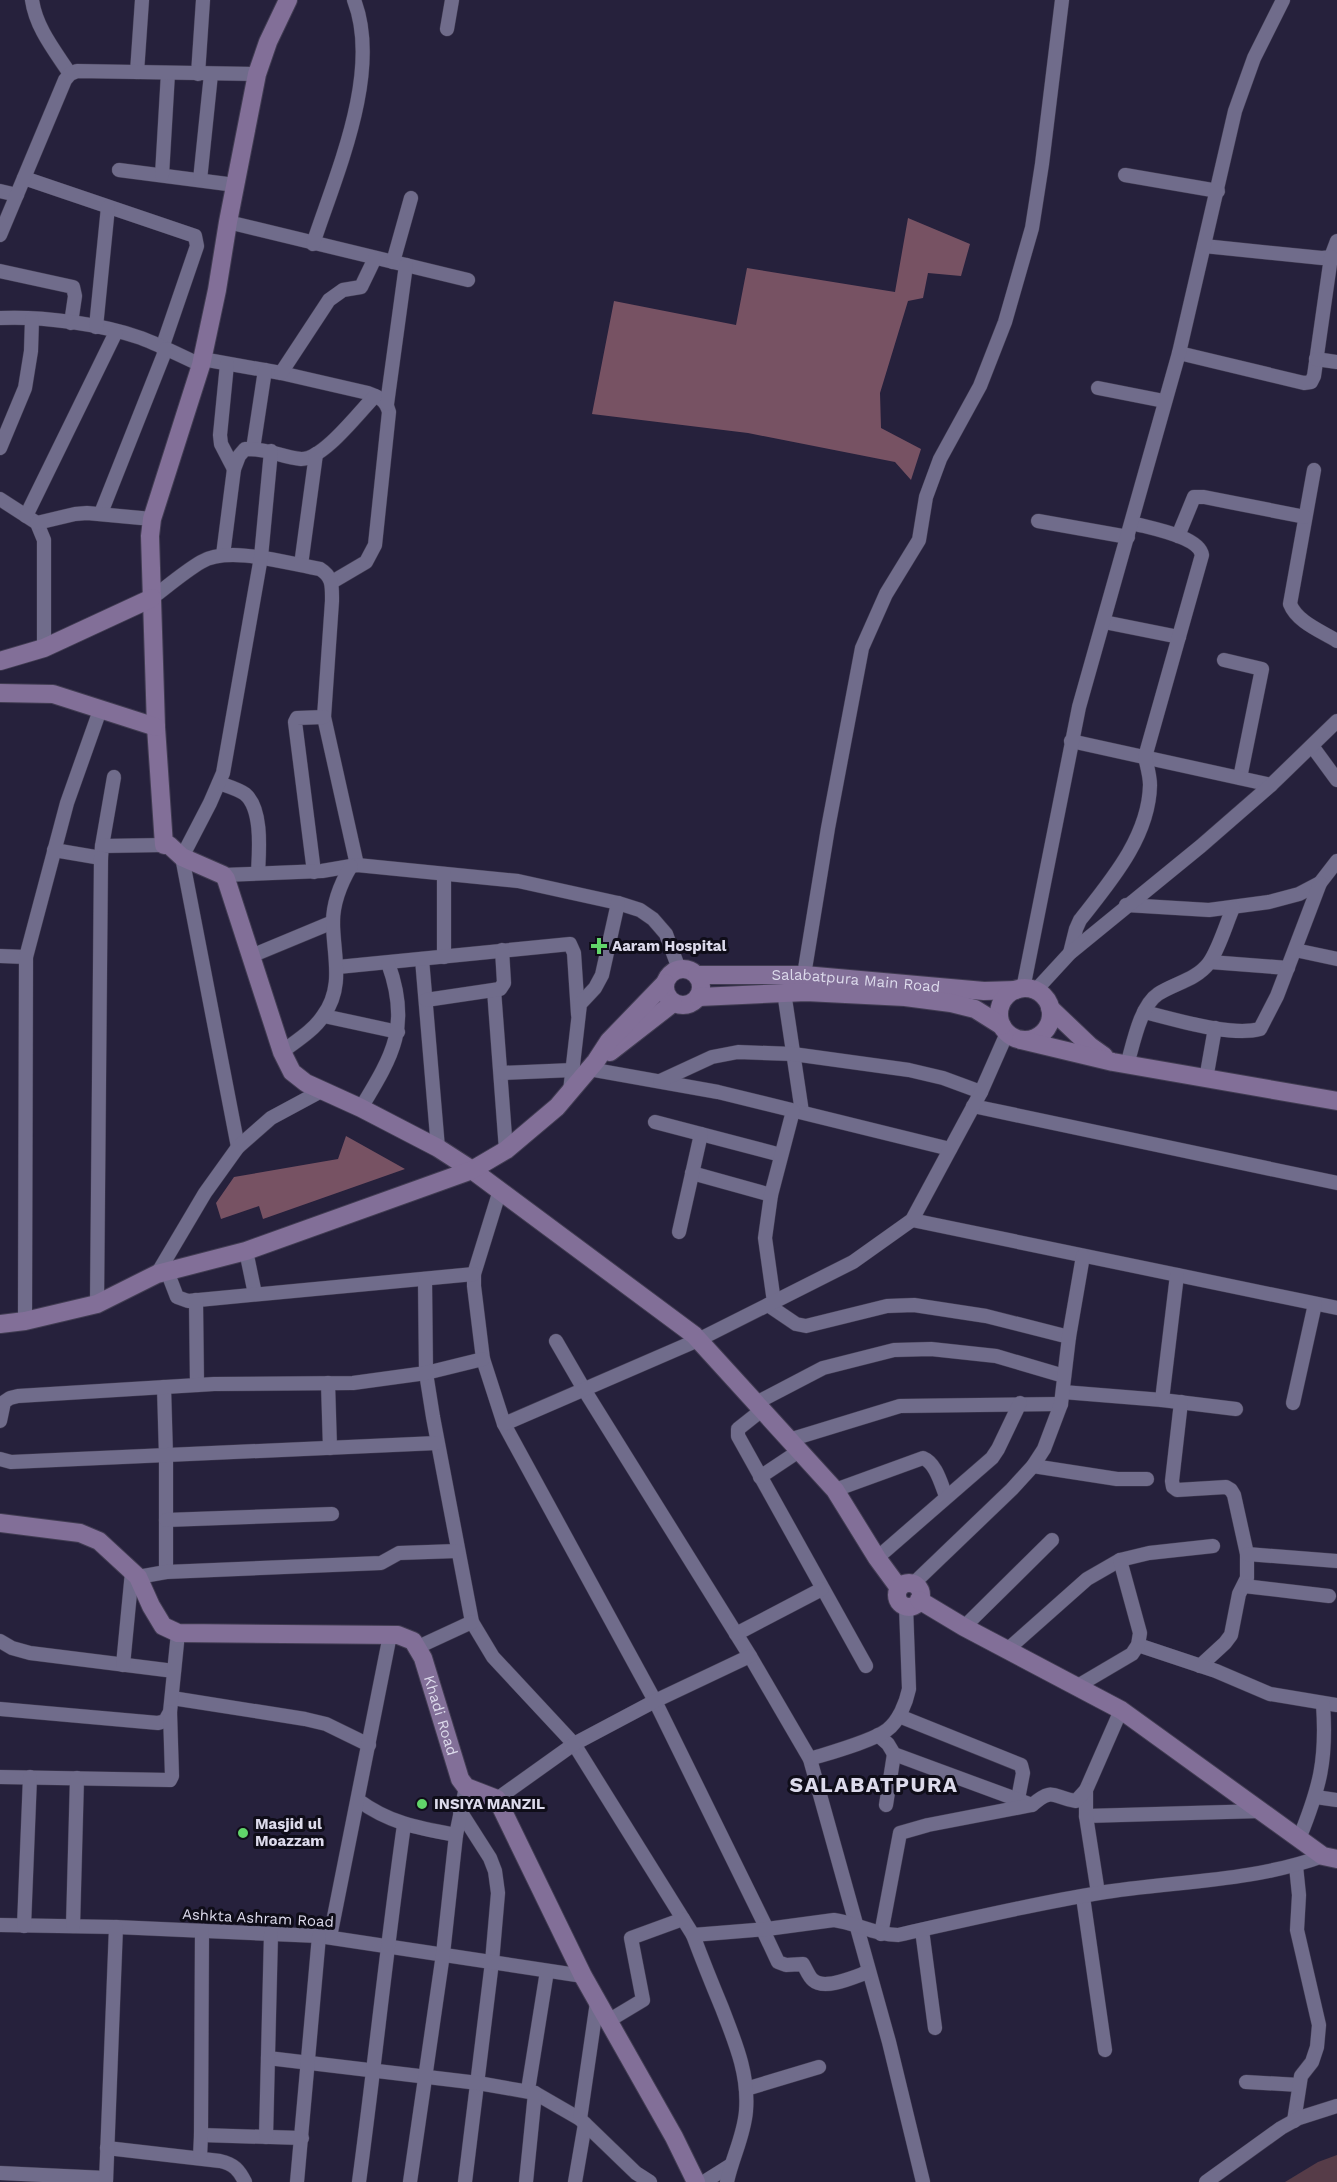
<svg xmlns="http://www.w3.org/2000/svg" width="1337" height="2182" font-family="'Work Sans',sans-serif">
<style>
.green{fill:#563c48}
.forest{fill:#775263}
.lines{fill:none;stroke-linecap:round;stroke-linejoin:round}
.street-casing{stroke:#413c52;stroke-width:15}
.secondary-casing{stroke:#413c52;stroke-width:20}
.street{stroke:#706c8b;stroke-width:14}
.secondary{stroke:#826f98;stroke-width:18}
.poi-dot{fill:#61d56a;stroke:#0f0d19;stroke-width:2}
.labels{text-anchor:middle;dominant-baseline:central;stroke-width:6;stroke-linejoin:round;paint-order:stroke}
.poi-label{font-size:15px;font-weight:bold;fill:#dcdaeb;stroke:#0f0d19;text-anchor:start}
.street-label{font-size:15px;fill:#dcdaeb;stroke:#0f0d19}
.district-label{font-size:21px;font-weight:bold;letter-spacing:1.5px;fill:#dcdaeb;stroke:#0f0d19}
</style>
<rect width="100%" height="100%" fill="#26213c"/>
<!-- green -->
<polygon class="green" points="1337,2155 1337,2182 1285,2182 1318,2162"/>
<!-- forest -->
<g class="forest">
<polygon points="908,218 970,244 961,276 928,273 923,298 908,301 880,393 881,428 921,449 911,480 895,462 748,433 592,414 614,301 736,325 747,268 895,292"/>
<polygon points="346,1136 405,1169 263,1219 259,1206 221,1219 216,1203 234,1177 338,1159"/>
</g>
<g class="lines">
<!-- street casing -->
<g class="street-casing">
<g id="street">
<path d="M 32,0 C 36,28 55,51 70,74"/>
<polyline points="447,29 452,0"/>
<polyline points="137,72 142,0"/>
<polyline points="198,74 203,0"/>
<polyline points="119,170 235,185"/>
<polyline points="162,175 168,73"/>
<polyline points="1125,175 1218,191"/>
<polyline points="24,178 195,236 197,246 162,348"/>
<polyline points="200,180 211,74"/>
<polyline points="0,191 17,195"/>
<polyline points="228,222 468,280"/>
<polyline points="0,235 65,80 70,74 77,71 257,74"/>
<path d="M 313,244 C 336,174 382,72 354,0"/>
<polyline points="1204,246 1322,258 1331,257 1337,241"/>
<polyline points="393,262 411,198"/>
<polyline points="0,271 73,287 75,296 71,323"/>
<path d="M 0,318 C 43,316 101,324 141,338 C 162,346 181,356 201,365"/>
<polyline points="96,327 108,207"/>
<polyline points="1179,353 1304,383 1311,382 1314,376 1331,257"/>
<path d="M 202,359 L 281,373 L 368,393 C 379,397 386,400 389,412 L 375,545 L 366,562 L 332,582"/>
<polyline points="1316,359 1337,362"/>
<polyline points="227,364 220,435 221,444 234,469"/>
<polyline points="281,373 329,300 343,290 361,287 375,258"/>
<polyline points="1098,388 1164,401"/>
<polyline points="387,404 406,265"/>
<polyline points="0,448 25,388 31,351 32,319"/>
<polyline points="253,449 265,370"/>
<path d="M 1314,470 L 1290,604 C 1297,622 1321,631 1337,641"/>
<polyline points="0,499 37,523 44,540 44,648"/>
<polyline points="101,513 166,349"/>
<polyline points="26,516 116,332"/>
<polyline points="1038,521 1128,537"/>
<polyline points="37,523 75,514 87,513 152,519"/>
<polyline points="1178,536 1194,497 1204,497 1305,517"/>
<path d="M 223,555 L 234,469 L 239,456 L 245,449 C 266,448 281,457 301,459 C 323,460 359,412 375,396"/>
<polyline points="301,565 316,454"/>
<path d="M 152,598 C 168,586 184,572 201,562 C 229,545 289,564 320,569 C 333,577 332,586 332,601 L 324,717 L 357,865"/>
<polyline points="1104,622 1179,637"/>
<polyline points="1224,660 1262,669 1240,778"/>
<polyline points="1071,741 1271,785"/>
<polyline points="1312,746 1337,780"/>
<path d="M 219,783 C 227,786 238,789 245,794 C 263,809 259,852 258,873"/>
<polyline points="102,846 114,777"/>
<polyline points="54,850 101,858 102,846 164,845"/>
<polyline points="314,872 295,722 297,718 324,717"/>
<polyline points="223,875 322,871 357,865 518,881 618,903 640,910 653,919 666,934 679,969"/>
<polyline points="1126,905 1209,910 1269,902 1299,894 1320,883 1337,861"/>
<polyline points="1295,950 1337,959"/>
<path d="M 1070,953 L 1076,929 L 1080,920 C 1110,882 1149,837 1150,785 C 1150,776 1147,766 1145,757 L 1202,555 C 1199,536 1149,528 1132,523"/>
<polyline points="0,956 26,957"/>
<polyline points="251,956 333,922"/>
<polyline points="444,957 444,874"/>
<polyline points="422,959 438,1148"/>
<polyline points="1210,962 1288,968"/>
<polyline points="338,967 570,944 574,953 578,1014"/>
<polyline points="804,975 828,828 862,648 886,594 919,540 926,497 940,459 980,386 1005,322 1032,228 1042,164 1062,0"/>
<polyline points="1023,989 1079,707 1179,353 1235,111 1254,58 1283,0"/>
<polyline points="494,990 506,1150"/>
<polyline points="1035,991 1070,953 1201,846 1271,785 1337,721"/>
<polyline points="784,992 802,1112"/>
<polyline points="426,1000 500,989 504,983 502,950"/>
<path d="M 1144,1012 C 1175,1019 1230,1037 1260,1029 L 1277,996 L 1320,883"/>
<polyline points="324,1016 398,1032"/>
<path d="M 282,1052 C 296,1041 313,1031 323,1016 C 345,986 333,955 333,922 C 333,903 341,883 351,866"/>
<path d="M 1127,1065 C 1133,1045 1140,1006 1158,994 C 1175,983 1196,980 1209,963 C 1219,949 1226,924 1233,908"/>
<polyline points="589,1069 718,1092 950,1149"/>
<polyline points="501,1073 573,1070"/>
<polyline points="1206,1079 1215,1028"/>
<polyline points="660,1081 712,1057 738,1052 793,1054 909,1070 943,1078 981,1092"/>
<polyline points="570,1091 580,1004 595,988 602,975 618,903"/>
<polyline points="973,1106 1337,1183"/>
<path d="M 361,1108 C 393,1055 411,1026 388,963"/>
<polyline points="655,1122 781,1155"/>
<polyline points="238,1147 182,857 210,803 223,773 261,557 271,451"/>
<polyline points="692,1173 771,1195"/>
<polyline points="500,1190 474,1274 474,1286 483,1359 504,1424 655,1701 767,1929"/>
<polyline points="912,1220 1337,1308"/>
<polyline points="679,1232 701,1134"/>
<polyline points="246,1251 255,1294"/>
<polyline points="167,1271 177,1297 188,1301 474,1274"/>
<polyline points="157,1274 205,1193 238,1147 271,1118 323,1090"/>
<polyline points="425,1279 426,1373 433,1417 472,1622 493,1657 574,1744 693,1935"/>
<polyline points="196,1300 197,1385"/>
<polyline points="774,1302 765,1238 771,1195 793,1111"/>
<polyline points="97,1304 101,858"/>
<polyline points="768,1305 796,1324 806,1326 887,1306 914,1305 986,1316 1069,1337"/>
<polyline points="25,1321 26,957 67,803 100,710"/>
<polyline points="556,1341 585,1391 750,1656 810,1759 889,2042 923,2182"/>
<polyline points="328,1383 330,1448"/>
<polyline points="164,1387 166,1456 166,1572"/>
<polyline points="1063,1392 1162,1400 1236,1409"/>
<polyline points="1162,1400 1177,1275"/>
<polyline points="1181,1402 1172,1481 1173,1487 1177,1490 1226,1487 1231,1490 1234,1495 1247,1554 1247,1578 1239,1594 1231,1635 1225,1643 1200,1666"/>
<polyline points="756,1403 823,1368 894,1350 931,1349 996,1356 1064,1376"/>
<polyline points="1293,1403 1315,1304"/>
<polyline points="762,1410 738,1429 738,1436 866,1666"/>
<polyline points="0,1421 4,1402 10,1398 18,1396 214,1384 353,1383 426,1373 483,1359"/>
<polyline points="504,1424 698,1340 853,1262 912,1220 981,1092 1007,1033"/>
<polyline points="789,1440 900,1406 1061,1404"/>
<polyline points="0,1459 11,1462 437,1443"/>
<polyline points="1033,1466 1117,1479 1147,1479"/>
<polyline points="760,1477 799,1451"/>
<path d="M 835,1490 L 923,1458 C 936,1463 941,1484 946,1496"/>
<polyline points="166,1520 332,1514"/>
<polyline points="1247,1554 1337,1561"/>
<polyline points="877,1558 992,1458 998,1449 1020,1403"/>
<polyline points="138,1577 166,1572 381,1563 399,1553 457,1551"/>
<polyline points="913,1584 1012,1489 1033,1466 1044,1449 1061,1404 1069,1337 1083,1256"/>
<polyline points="1244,1586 1329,1596"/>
<polyline points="964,1627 1052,1540"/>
<polyline points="736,1634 822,1589"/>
<polyline points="0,1641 12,1648 30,1653 174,1671"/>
<polyline points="1138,1645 1216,1671 1270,1694 1337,1705"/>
<polyline points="418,1647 472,1622"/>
<polyline points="1007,1650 1087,1579 1120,1560 1149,1553 1213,1546"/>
<polyline points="123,1665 132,1572"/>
<polyline points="1076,1687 1132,1654 1138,1645 1140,1633 1120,1560"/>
<polyline points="172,1698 305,1719 326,1724 369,1745"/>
<polyline points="0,1709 158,1723 165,1721 170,1712 178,1633"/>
<polyline points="899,1716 1021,1765 1023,1773 1018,1799"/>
<polyline points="878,1735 888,1744 894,1754 1032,1805"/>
<path d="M 810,1759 C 829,1753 873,1741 887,1730 C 899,1721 906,1703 909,1689 L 906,1606"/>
<polyline points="0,1777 170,1780 172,1776 170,1712"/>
<polyline points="1316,1797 1337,1800"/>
<polyline points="497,1799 574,1744 655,1701 750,1656"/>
<path d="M 358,1800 C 389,1823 418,1828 456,1835"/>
<polyline points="886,1805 894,1754"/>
<polyline points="460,1811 490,1858 495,1871 498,1893 492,1962 465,2182"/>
<polyline points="1086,1816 1261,1811"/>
<path d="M 1299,1839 C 1320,1787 1327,1760 1323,1704"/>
<polyline points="1098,1893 1086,1816 1086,1790 1121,1710"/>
<polyline points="1083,1897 1105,2050"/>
<polyline points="0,1925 116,1927 319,1936 583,1976"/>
<polyline points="24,1926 30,1777"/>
<polyline points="73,1926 77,1778"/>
<path d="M 763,1930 L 778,1962 L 786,1965 L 803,1964 C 806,1969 809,1977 813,1980 C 825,1991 856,1976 868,1972"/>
<polyline points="922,1930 935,2028"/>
<path d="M 881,1934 L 900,1833 L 928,1825 L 1032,1805 C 1054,1786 1053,1798 1076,1801 L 1086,1790"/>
<polyline points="330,1937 390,1635"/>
<polyline points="608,2021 643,2000 631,1938 683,1919"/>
<polyline points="268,2058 478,2083 535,2093 580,2119 636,2173 650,2182"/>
<polyline points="1246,2082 1299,2085"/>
<polyline points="746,2089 819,2067"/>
<polyline points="528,2090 547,1971"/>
<polyline points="580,2119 597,2002"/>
<polyline points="1294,2121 1301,2076 1312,2062 1317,2047 1319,2025 1297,1930 1299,1895 1296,1866"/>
<polyline points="201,2135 302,2138"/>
<polyline points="266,2137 271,1934"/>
<path d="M 107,2148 L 220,2161 C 234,2164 239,2170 245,2182"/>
<polyline points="200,2157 201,2135 202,1931"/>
<polyline points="0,2173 106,2178"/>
<polyline points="106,2182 116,1927"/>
<polyline points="297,2182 319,1936"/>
<path d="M 359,2182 C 375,2063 387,1944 404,1825"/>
<polyline points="410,2182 443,1954 456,1835 466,1787"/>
<polyline points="526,2182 535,2093"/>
<polyline points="575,2182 585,2124"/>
<polyline points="704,2182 731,2165"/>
<path d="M 727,2182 C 732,2158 744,2136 746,2111 C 749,2074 735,2042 722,2008 C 712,1984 702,1959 693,1935 L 767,1929 L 834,1920 C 856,1923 875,1935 898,1935 C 965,1920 1032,1904 1099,1893 C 1174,1881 1252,1882 1323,1856"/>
<polyline points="1206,2182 1281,2128 1299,2118 1337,2106"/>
</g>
</g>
<!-- secondary casing -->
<g class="secondary-casing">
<g id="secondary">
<polyline points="288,0 268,42 257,74 228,222 217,290 201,365 152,519 150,536 156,727 164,845 169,845 182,857 223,875 226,879 282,1052 292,1072 306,1083 361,1108 438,1148 472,1170 694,1335 835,1490 877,1558 899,1588"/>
<polyline points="0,661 44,648 152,598"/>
<polyline points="0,693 53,694 156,727"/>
<circle cx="683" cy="987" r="18"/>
<path id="s1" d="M 697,975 L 804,975 L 984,991 L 1016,990"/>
<circle cx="1025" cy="1014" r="26"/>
<polyline points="699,997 806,992 905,997 951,1003 975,1009 1002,1026"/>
<polyline points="1050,1008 1090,1046 1104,1056"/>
<polyline points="1021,1040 1113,1062 1337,1101"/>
<polyline points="610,1052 673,1003"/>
<polyline points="0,1324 25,1321 97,1304 157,1274 246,1251 472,1170 506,1150 557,1107 596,1061 609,1041 665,983"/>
<path id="s2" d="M 0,1523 L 80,1533 L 99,1541 L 138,1577 L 151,1606 L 163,1626 L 178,1633 L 398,1635 L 413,1641 L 423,1658 L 460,1779 L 466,1787 L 497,1799 L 499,1803 L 583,1976 L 674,2137 L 696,2182"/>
<circle cx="909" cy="1595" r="12"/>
<polyline points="919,1600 964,1627 1121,1710 1323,1856 1337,1859"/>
</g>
</g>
<!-- street -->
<use href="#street" class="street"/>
<!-- secondary -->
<use href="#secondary" class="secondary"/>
</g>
<!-- markers -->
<g class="poi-dot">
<path d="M596 937h6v6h6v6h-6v6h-6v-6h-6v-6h6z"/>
<circle cx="422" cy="1804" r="6"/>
<circle cx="243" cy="1833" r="6"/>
</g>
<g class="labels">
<!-- poi labels -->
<g class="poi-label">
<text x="612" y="946">Aaram Hospital</text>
<text x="434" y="1804">INSIYA MANZIL</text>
<text x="255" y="1824">Masjid ul<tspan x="255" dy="17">Moazzam</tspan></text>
</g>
<!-- street labels -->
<g class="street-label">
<text stroke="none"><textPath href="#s1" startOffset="159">Salabatpura Main Road</textPath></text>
<text stroke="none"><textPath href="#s2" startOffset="542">Khadi Road</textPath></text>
<text transform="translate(258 1918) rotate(3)">Ashkta Ashram Road</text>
</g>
<!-- district labels -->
<g class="district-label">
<text x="874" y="1784">SALABATPURA</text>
</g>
</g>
</svg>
